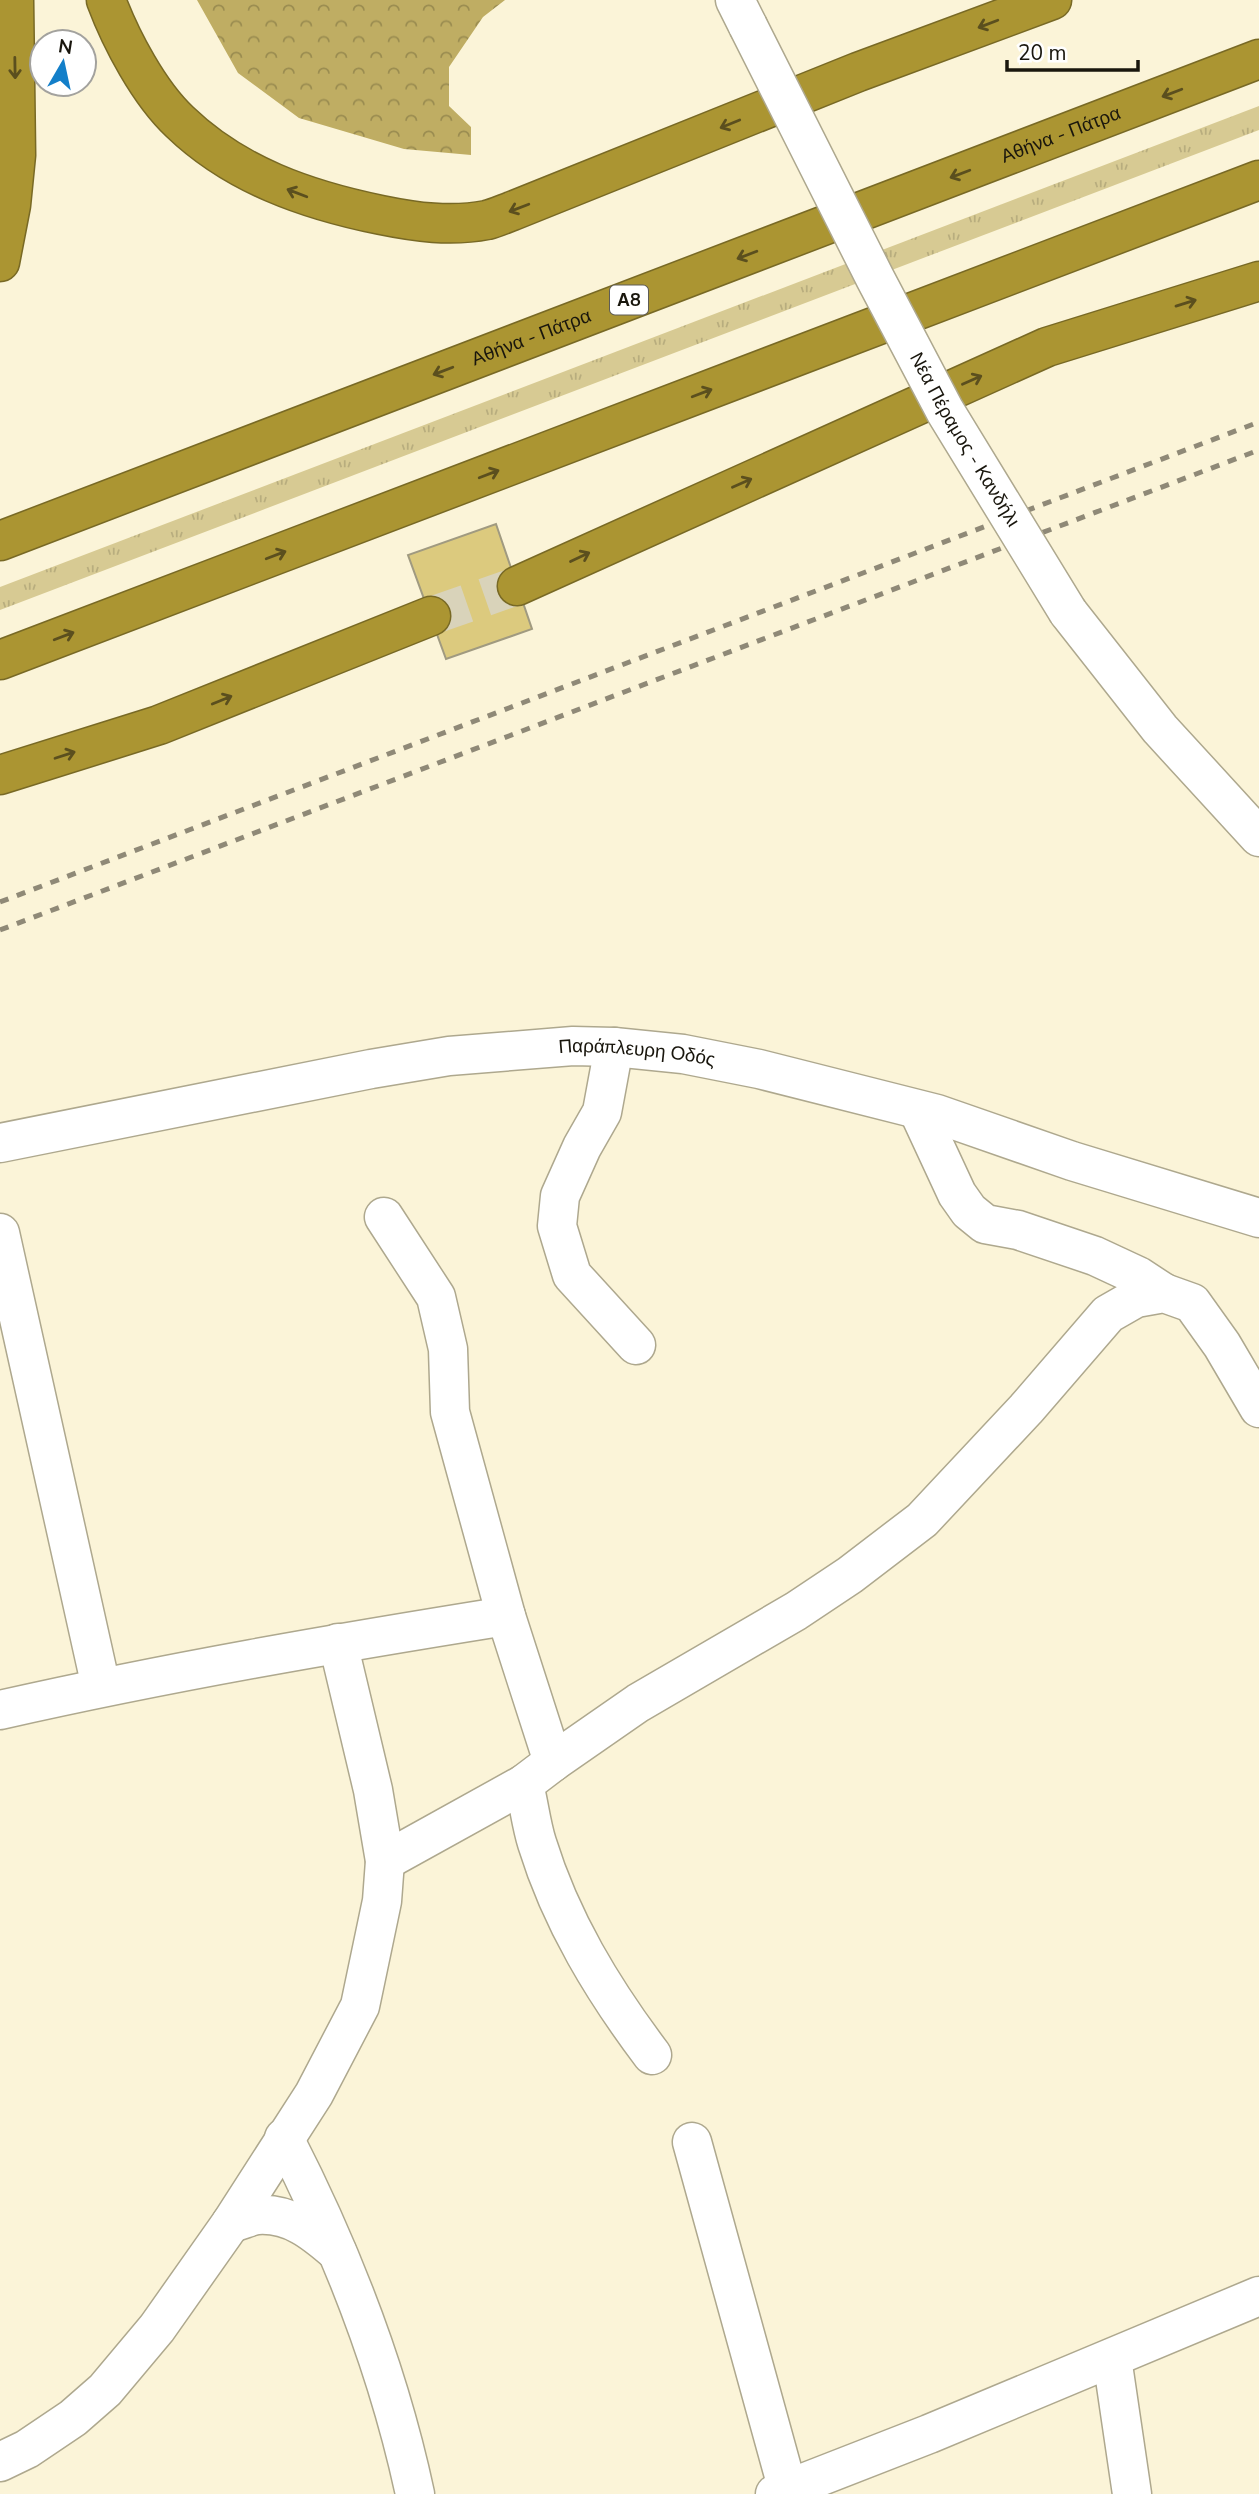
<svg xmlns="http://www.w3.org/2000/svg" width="1259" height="2494" font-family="'Nunito Sans',sans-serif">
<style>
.grass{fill:url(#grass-tufts)}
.forest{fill:url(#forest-crowns)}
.building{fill:#dcca7e;stroke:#a09a80;stroke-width:2}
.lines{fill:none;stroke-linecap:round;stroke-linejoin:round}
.highway-tunnel{stroke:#d9d3ba;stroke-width:38;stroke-dasharray:38 19;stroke-linecap:butt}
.street-casing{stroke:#aea88e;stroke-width:41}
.secondary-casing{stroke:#aea88e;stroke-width:41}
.highway-casing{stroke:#786925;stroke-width:41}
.street{stroke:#fff;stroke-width:38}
.secondary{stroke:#fff;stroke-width:38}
.highway{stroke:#ab9532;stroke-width:38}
.rail{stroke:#8f8977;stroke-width:5;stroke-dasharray:9 9;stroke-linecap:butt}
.secondary-bridge-casing{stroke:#aea88e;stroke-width:41;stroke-linecap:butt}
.secondary-bridge{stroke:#fff;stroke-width:38}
.oneway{stroke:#5b4f1e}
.labels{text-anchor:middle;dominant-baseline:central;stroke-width:5;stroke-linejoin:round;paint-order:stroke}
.shield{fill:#fff;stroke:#5e5c56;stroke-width:2}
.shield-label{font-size:18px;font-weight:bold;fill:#19160d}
.street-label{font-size:19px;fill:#19160d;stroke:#fff}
</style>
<defs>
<pattern id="grass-tufts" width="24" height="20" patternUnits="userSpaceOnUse" patternTransform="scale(1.75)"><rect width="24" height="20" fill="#d7ca93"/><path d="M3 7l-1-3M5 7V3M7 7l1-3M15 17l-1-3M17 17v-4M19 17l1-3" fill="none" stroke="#b8ad7e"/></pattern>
<pattern id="forest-crowns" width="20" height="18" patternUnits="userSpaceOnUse" patternTransform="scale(1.75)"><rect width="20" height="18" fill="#bfad63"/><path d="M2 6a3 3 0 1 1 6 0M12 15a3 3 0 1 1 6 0" fill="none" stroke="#9a8c50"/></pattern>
</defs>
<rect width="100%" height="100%" fill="#fbf4d8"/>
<!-- grass -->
<polygon class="grass" points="1259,106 1259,130 0,610 0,587"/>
<!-- forest -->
<polygon class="forest" points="197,0 505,0 483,17 449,67 449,106 471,127 471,155 404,149 299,118 238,73"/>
<!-- building -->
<polygon class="building" points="496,524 532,629 446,659 408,555"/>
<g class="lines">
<!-- highway-tunnel -->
<polyline class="highway-tunnel" points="431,616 517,586"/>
<!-- street casing -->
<g class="street-casing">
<g id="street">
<polyline points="614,1047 602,1112 582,1147 560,1196 557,1226 572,1275 636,1345"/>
<polyline points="918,1110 957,1194 969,1211 985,1224 1018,1230 1095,1256 1138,1276 1164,1293"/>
<polyline points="384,1217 436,1297 448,1349 450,1412 506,1616 553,1762"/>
<polyline points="0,1233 101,1687"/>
<path d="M 0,1710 C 168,1672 337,1643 506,1616"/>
<path d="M 524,1784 C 529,1804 531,1824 537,1843 C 561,1921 603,1990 652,2055"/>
<polyline points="385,1861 524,1784 553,1762 638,1703 796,1611 850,1575 922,1520 1026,1409 1108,1314 1136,1298 1164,1293 1192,1303 1222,1345 1259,1408"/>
<path d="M 284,2138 C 343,2253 388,2368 415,2494"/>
<polyline points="692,2142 789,2494"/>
<path d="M 231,2223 C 240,2221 250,2216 258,2215 C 291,2213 314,2232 337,2252"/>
<polyline points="1112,2358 1132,2494"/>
<polyline points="0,2462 27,2449 73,2418 105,2390 157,2328 231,2223 314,2094 360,2006 382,1901 385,1861 373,1790 338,1643"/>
<polyline points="775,2494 929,2434 1259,2296"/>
</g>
</g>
<!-- secondary casing -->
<g class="secondary-casing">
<g id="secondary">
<polyline points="735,0 748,26"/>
<polyline points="1068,612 1160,729 1259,837"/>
<path id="s1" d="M 0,1143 L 371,1069 L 449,1056 L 573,1046 L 614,1047 L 683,1054 L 759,1069 L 937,1114 L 1072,1161 L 1259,1218"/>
</g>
</g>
<!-- highway casing -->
<g class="highway-casing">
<g id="highway">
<path d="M 106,0 C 121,40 149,93 180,122 C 235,175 307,200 381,215 C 415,222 451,227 487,220 C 495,218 504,214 512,211 L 858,72 L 1052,0"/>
<polyline points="0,262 11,205 16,155 14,0"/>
<path id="s2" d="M 0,541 L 1259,59"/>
<polyline points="517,586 1047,347 1259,281"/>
<polyline points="0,660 1259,180"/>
<polyline points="0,775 159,725 431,616"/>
</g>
</g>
<!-- street -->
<use href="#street" class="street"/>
<!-- secondary -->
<use href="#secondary" class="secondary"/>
<!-- highway -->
<use href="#highway" class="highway"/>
<!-- rail -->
<g class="rail">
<polyline points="0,902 1259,422"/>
<polyline points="0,930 1259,450"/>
</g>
<!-- secondary-bridge casing -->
<g class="secondary-bridge-casing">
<g id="secondary-bridge">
<path id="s3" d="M 748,26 L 875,278 L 945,411 L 1068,612"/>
</g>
</g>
<!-- secondary-bridge -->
<use href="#secondary-bridge" class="secondary-bridge"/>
</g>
<!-- one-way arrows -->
<defs><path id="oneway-shaft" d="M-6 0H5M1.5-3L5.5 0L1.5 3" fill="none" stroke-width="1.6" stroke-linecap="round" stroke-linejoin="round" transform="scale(1.75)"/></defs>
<g class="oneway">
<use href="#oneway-shaft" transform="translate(988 24) rotate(159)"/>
<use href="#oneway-shaft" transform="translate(15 68) rotate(89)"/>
<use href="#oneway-shaft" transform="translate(1172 93) rotate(159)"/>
<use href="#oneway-shaft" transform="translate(730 124) rotate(158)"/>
<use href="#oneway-shaft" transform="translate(960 174) rotate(159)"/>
<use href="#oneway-shaft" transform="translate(297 193) rotate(-159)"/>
<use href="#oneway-shaft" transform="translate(519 208) rotate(159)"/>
<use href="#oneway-shaft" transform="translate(747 255) rotate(159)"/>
<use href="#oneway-shaft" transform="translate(1186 303) rotate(-17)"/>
<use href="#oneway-shaft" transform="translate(443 371) rotate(159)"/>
<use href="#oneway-shaft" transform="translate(972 380) rotate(-24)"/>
<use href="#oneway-shaft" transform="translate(702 393) rotate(-21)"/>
<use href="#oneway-shaft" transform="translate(489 474) rotate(-21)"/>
<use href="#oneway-shaft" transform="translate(742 483) rotate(-24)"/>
<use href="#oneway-shaft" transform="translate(276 555) rotate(-21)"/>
<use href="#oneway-shaft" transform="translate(580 557) rotate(-25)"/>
<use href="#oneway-shaft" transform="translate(64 636) rotate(-21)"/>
<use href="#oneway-shaft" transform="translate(222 700) rotate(-22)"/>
<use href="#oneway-shaft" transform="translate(65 755) rotate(-18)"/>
</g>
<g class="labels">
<!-- shield labels -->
<rect class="shield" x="610" y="285.5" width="38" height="29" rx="5"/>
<g class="shield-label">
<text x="629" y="300">Α8</text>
</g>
<!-- street labels -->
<g class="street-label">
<text stroke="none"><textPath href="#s2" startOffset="1136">Αθήνα - Πάτρα</textPath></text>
<text stroke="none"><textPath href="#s2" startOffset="569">Αθήνα - Πάτρα</textPath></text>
<text stroke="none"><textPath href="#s3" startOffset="467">Νέα Πέραμος - Κανδήλι</textPath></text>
<text stroke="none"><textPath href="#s1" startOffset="646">Παράπλευρη Οδός</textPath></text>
</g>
</g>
<!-- north arrow -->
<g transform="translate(63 63) rotate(9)"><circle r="33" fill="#ffffff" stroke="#a3a29e" stroke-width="2"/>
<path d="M0-5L12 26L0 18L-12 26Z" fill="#137fc9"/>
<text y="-10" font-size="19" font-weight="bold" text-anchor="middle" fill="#19160d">N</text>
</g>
<!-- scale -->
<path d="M1007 60v10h131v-10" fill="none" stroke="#19160d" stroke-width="3.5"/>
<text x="1018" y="60" font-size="21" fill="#19160d" stroke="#ffffff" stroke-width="5" paint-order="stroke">20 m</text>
</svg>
